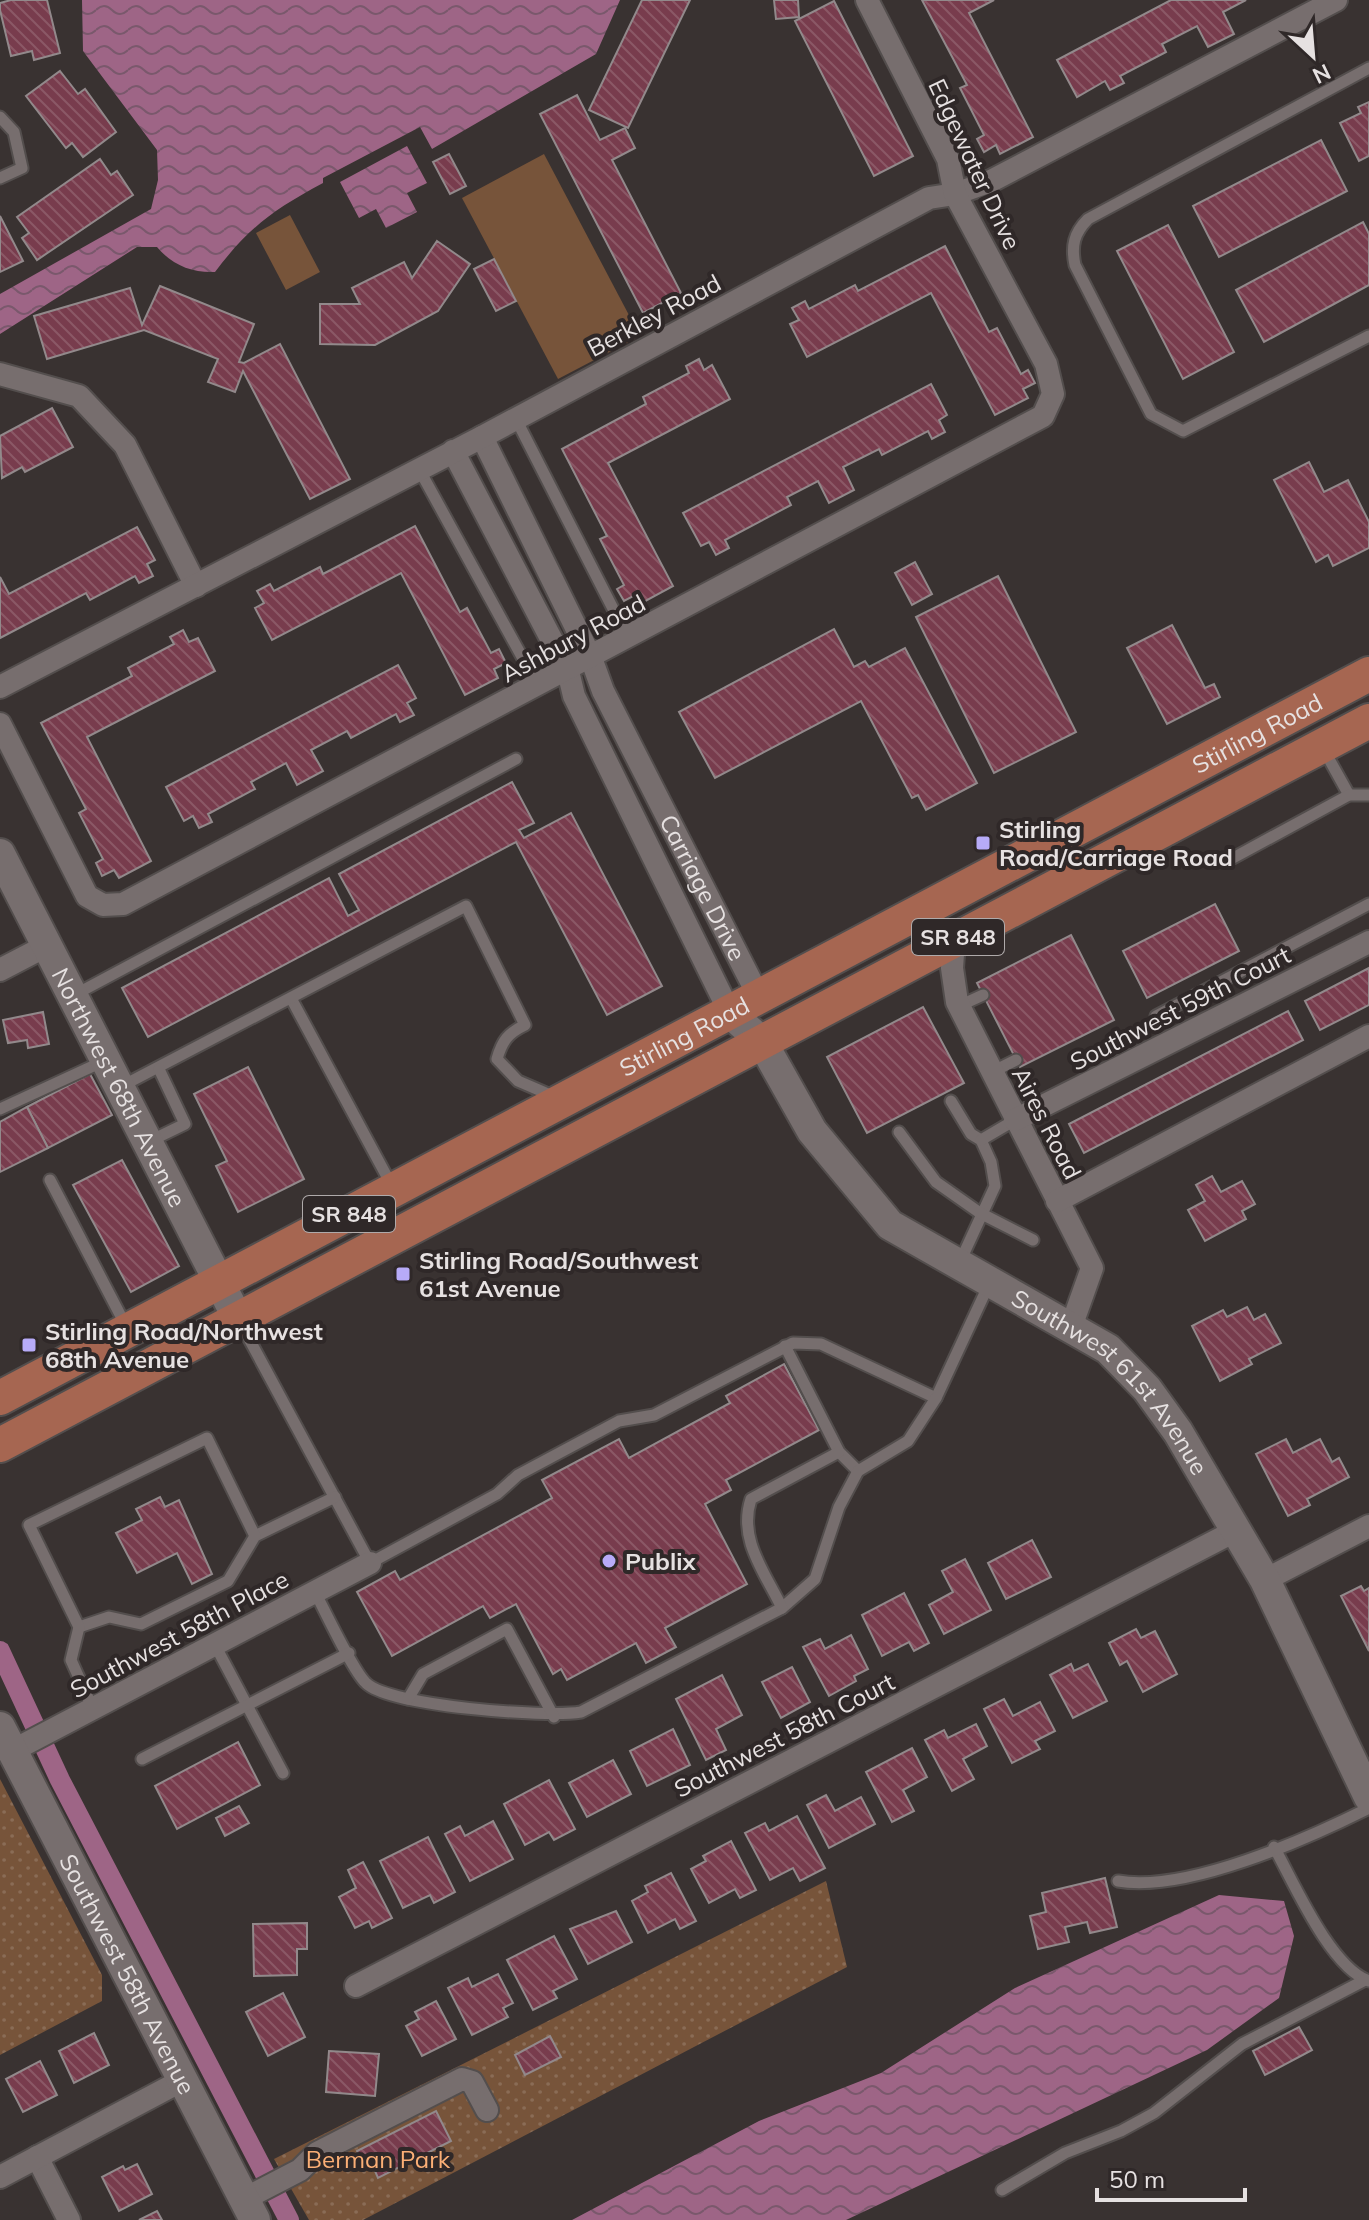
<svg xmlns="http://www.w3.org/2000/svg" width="1369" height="2220" font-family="Mulish,sans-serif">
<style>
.grass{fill:url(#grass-dots)}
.garden{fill:#77543a}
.water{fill:url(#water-waves)}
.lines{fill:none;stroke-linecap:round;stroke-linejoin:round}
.canal{stroke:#9e6586;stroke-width:20}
.building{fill:url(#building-back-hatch);stroke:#92898b;stroke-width:2}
.lane-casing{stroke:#534e4d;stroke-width:15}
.street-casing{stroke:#534e4d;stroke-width:26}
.secondary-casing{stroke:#534e4d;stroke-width:34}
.primary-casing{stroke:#534e4d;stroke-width:38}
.lane{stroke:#776e6e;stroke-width:11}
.street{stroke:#776e6e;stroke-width:22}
.secondary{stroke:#776e6e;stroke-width:30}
.primary{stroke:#a66651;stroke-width:34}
.poi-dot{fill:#b7abf8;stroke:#2f2828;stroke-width:3}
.labels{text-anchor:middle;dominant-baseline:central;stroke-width:8;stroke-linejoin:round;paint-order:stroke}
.shield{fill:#2f2828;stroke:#afaaaa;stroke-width:2}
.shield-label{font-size:22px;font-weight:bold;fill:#e6e1e1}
.street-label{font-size:24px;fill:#e6e1e1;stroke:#2f2828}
.poi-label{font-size:24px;font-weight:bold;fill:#e6e1e1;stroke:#2f2828;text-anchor:start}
.park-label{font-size:24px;fill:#fbaf76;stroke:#2f2828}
</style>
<defs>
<pattern id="grass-dots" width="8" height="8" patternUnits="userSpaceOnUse" patternTransform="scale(2)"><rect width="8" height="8" fill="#77543a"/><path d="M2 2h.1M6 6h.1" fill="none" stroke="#8a6c56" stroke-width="1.8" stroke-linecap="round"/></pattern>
<pattern id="water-waves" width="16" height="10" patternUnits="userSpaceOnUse" patternTransform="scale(2)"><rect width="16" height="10" fill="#9e6586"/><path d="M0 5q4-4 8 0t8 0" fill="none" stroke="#7a586c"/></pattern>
<pattern id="building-back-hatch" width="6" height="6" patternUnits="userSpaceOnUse" patternTransform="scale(2)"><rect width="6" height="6" fill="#783c4d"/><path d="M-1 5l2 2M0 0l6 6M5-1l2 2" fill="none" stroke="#8b5866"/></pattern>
</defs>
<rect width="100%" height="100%" fill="#393231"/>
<!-- grass -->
<g class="grass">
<polygon points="0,1779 102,1975 102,2001 0,2055"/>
<polygon points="826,1881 847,1967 363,2220 309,2220 274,2159"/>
</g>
<!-- garden -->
<g class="garden">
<polygon points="544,154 640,336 558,379 462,198"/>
<polygon points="290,215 320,272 286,290 256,233"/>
</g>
<!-- water -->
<g class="water">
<path d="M 82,0 L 620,0 L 596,54 L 432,149 L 420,127 L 323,178 L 323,183 C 273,210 249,227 215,272 C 192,273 172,265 157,247 L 137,247 L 0,334 L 0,294 L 151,209 L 158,180 L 157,150 L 83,51 Z"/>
<polygon points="407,146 427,183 407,193 417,212 386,228 376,209 359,218 340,182"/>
<polygon points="1219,1895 1284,1901 1294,1936 1279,1998 1207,2050 846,2220 572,2220 759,2121 881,2073 1015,1988"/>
</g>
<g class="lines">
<!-- canal -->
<polyline class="canal" points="0,1651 60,1780 289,2220"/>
</g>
<!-- building -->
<g class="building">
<polygon points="11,0 47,0 60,53 34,60 32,51 11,56 0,10 0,3"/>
<polygon points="642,0 690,0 628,128 589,110"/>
<polygon points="774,0 798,0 799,17 776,19"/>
<polygon points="922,0 994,0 969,13 1033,137 1000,154 996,145 984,152 977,139 984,135 960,88 967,85"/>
<polygon points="1171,0 1246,0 1223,12 1234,34 1208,47 1197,26 1162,44 1166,52 1120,76 1124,83 1110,90 1105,81 1077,97 1057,60"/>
<polygon points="834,1 913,156 874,176 795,21"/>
<polygon points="60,71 78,94 85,89 116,132 83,157 72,143 66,148 26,96"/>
<polygon points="577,95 600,140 625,128 635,148 612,160 681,293 643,313 540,114"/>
<polygon points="1369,102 1369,156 1359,161 1340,123 1361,113 1358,107"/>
<polygon points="1321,140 1347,191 1219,257 1193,206"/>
<polygon points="449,154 466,186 450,194 433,162"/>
<polygon points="100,159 111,175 117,171 133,195 37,260 22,238 29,233 17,217"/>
<polygon points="0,216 23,261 0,272"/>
<polygon points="1363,222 1369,234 1369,285 1264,342 1236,290"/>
<polygon points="1168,225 1234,352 1183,379 1117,251"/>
<polygon points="437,241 470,264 438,311 375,345 320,344 320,304 360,304 352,288 404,262 412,278"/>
<polygon points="945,246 989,332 997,328 1021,374 1028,370 1035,383 1023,389 1028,398 995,415 931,293 807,357 790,324 799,320 792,308 805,301 809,309 855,285 858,291"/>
<polygon points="494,259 516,301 496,311 474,269"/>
<polygon points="160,286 254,324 239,362 244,363 280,344 350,479 310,499 243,371 235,392 208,382 218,359 144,330 47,359 34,316 130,288 142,325"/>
<polygon points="699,359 704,370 712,365 730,399 608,463 673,586 640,604 635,595 624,601 617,589 624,585 600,539 607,536 562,449 646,404 643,397 689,373 686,366"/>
<polygon points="931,384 947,415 939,420 945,432 932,439 928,431 882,455 879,449 843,467 854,490 829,503 818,481 787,497 791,505 725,540 729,548 716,555 709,542 701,546 683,513"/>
<polygon points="52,408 73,447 25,472 22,467 2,478 0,436"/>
<polygon points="1309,462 1324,492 1348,480 1369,522 1369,548 1333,566 1328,555 1316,562 1274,480"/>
<polygon points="415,526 460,612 467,608 491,653 499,649 506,663 494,669 498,678 465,695 401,573 272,640 255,608 264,603 257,591 270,584 274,591 320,567 323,574"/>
<polygon points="137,527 155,560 147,564 153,576 139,583 135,576 90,600 86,593 0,638 0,577 9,594"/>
<polygon points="915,562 932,594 912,605 895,573"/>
<polygon points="998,576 1076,732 994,773 916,617"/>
<polygon points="1172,625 1205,688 1214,684 1220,697 1167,724 1127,648"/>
<polygon points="834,629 854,667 865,661 869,667 905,648 977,783 926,810 918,795 912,798 861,701 715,778 679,712"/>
<polygon points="183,630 189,642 198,638 215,671 87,737 151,861 119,878 114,870 102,876 96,863 103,859 79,813 86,809 41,723 132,676 128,668 174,644 170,637"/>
<polygon points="398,665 416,698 407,703 414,715 400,722 396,714 351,738 347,731 311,750 323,771 297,785 286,763 251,782 255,789 208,814 212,822 199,828 193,816 184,821 166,787"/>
<polygon points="512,782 534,823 519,830 524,838 571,813 662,986 607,1015 516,842 148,1037 122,988 329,878 348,916 359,910 339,874"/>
<polygon points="1215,904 1239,951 1147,998 1123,951"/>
<polygon points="1071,935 1114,1020 1020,1067 977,983"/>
<polygon points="1369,968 1369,1005 1320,1030 1305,1001"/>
<polygon points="923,1007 964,1083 867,1133 827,1057"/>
<polygon points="1288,1011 1303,1040 1084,1153 1069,1124"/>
<polygon points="43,1012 49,1044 28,1048 27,1040 8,1043 3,1020"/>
<polygon points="248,1067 304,1179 238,1212 216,1166 227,1161 194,1094"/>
<polygon points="90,1074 112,1115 48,1148 27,1107"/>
<polygon points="27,1107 48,1148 0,1172 0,1122"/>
<polygon points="122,1160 179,1266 131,1292 73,1185"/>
<polygon points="1212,1176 1221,1192 1242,1181 1255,1204 1242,1211 1246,1219 1205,1241 1188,1210 1205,1201 1196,1185"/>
<polygon points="1247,1307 1254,1320 1265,1314 1281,1343 1249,1359 1252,1364 1220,1381 1192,1326 1223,1310 1227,1317"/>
<polygon points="784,1364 819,1430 726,1480 731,1490 705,1504 747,1584 665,1628 676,1647 646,1663 636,1643 567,1680 561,1669 553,1674 516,1604 490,1618 483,1606 392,1656 357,1592 395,1571 400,1580 552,1498 542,1480 619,1439 629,1458 730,1403 726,1396"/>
<polygon points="1286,1439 1293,1453 1320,1439 1332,1462 1339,1458 1349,1477 1307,1499 1310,1505 1288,1516 1256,1454"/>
<polygon points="160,1497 165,1507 179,1500 212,1574 192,1584 177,1553 137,1573 116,1533 142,1520 136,1509"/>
<polygon points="1032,1540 1051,1577 1006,1599 988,1563"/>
<polygon points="965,1559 991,1610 944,1634 929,1605 953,1592 942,1571"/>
<polygon points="1361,1586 1364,1591 1369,1588 1369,1651 1341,1596"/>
<polygon points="904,1593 929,1643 914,1651 909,1642 882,1656 862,1615"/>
<polygon points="1136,1629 1141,1638 1155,1631 1177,1674 1143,1692 1127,1661 1120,1665 1109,1643"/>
<polygon points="851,1635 868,1669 854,1676 856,1681 829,1696 803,1647 820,1639 825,1649"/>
<polygon points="1071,1664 1074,1671 1088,1664 1107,1701 1073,1718 1050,1675"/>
<polygon points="792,1667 810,1702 781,1718 762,1682"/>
<polygon points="722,1675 742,1715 716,1729 726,1750 706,1760 676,1699"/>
<polygon points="1004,1699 1013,1716 1040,1702 1055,1731 1035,1741 1040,1749 1012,1763 984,1709"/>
<polygon points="976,1724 987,1746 963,1759 974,1779 952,1791 925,1740 944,1730 948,1738"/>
<polygon points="673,1729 690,1765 647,1786 630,1751"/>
<polygon points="238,1742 260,1785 177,1829 155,1786"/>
<polygon points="912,1748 927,1777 903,1790 914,1811 892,1822 866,1772"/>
<polygon points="613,1760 631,1794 587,1817 569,1783"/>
<polygon points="549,1780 575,1829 554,1840 549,1832 525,1845 504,1804"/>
<polygon points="826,1795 835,1811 861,1797 875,1824 829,1848 807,1805"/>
<polygon points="239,1806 249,1823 225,1836 216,1818"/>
<polygon points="797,1816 825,1868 800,1881 793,1868 770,1880 745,1833 765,1823 769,1831"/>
<polygon points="493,1821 513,1859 470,1881 445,1834 460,1826 465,1836"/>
<polygon points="428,1837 455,1892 434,1903 430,1895 403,1908 380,1861"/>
<polygon points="731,1841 756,1890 740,1898 735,1889 709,1903 691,1869 706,1861 703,1856"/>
<polygon points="363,1862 392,1918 372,1928 369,1921 355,1928 339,1897 356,1888 348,1870"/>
<polygon points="671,1873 696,1921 680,1929 675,1919 648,1933 632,1901 648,1892 645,1886"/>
<polygon points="1105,1878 1117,1927 1090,1933 1087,1922 1065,1927 1069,1942 1038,1949 1030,1916 1046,1912 1042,1893"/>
<polygon points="616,1911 632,1942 588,1964 570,1929"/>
<polygon points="307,1923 307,1949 297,1949 297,1975 254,1976 253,1924"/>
<polygon points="554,1936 577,1979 553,1991 557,1998 533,2010 507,1960"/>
<polygon points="498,1974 513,2003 503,2008 508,2017 472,2035 448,1988 468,1978 472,1987"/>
<polygon points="283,1993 305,2037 268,2056 246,2012"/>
<polygon points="436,2001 456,2039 422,2056 406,2026 419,2019 415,2012"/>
<polygon points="1299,2027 1312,2050 1265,2075 1253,2051"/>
<polygon points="94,2033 109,2065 74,2083 59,2051"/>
<polygon points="550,2036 561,2057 525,2075 515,2055"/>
<polygon points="329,2051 379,2054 375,2096 326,2092"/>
<polygon points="40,2061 57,2095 23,2112 6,2079"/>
<polygon points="436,2111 451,2141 378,2178 372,2164 365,2167 357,2151"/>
<polygon points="137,2164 152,2194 119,2211 102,2177 123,2166 125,2170"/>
<polygon points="157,2211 162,2220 139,2220"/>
</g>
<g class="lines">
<!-- lane casing -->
<g class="lane-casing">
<g id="lane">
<path d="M 1369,68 L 1088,219 C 1074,233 1071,246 1075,265 L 1151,414 L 1183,431 L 1369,336"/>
<polyline points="0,117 14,132 22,168 0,178"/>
<polyline points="516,419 628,638"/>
<polyline points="419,469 538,686"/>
<polyline points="1324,750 1349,795"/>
<polyline points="1233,858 1349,795 1369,795"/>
<polyline points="76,994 516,759"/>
<polyline points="292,1000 392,1186"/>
<polyline points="959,1006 983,995"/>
<polyline points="1156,1016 1369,904"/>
<polyline points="992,1072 1016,1060"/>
<path d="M 122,1086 L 466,906 L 525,1025 C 508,1033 502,1041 497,1059 L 518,1081 L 555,1097"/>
<polyline points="951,1101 971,1134 981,1140 991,1162 995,1186 959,1264"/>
<polyline points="0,1109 104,1061"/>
<polyline points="899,1132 936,1182 980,1213 1033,1240"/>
<polyline points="981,1140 1015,1120"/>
<polyline points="148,1142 185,1124 159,1069"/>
<polyline points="50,1180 126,1326"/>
<polyline points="241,1324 370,1563 497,1494 518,1475 619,1421 654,1415 793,1343 821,1344 936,1398 990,1282"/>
<polyline points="785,1346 839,1452 858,1471"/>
<path d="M 315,1592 C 325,1611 353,1671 366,1683 C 389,1706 546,1718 581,1712 L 782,1608 L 815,1579 L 839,1507 L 858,1471 L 908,1441 L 936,1398"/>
<path d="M 782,1608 C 764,1571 738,1539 751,1499 L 839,1452"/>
<polyline points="79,1627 109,1617 141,1624 228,1581 255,1536 335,1497"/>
<polyline points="215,1645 283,1773"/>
<polyline points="408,1699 423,1674 507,1629 554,1717"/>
<polyline points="93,1709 71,1660 79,1627 29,1525 207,1438 255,1536"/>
<polyline points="142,1759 349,1653"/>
<path d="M 1274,1847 C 1294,1883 1330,1967 1369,1981"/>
<path d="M 1118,1881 C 1186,1893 1307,1839 1369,1808"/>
<polyline points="1002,2190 1065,2153 1121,2131 1154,2113 1242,2044 1365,1980"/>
</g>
</g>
<!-- street casing -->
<g class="street-casing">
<g id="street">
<polyline points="0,374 79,396 125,445 196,586"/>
<path id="s1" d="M 482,437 L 591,658 L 603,691 L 759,997"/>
<polyline points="453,451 568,671 574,696 730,1013"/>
<polyline points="0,687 482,437 929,198 955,194 991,181 1336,0"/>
<polyline points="0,724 87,896 103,905 123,904 1043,416 1053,394 1046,364 955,194 948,159 867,0"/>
<polyline points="954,939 952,968 957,1002 1092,1268 1071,1327"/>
<polyline points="0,970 46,946"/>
<polyline points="1015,1120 1369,942"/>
<polyline points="1057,1201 1369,1036"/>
<polyline points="1265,1580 1369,1526"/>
<polyline points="12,1751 370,1563"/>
<polyline points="356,1986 1235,1531"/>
<polyline points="37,2157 69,2220"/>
<polyline points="0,2177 181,2081"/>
<polyline points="244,2199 300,2170 317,2153 462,2079 472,2082 487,2110"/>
</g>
</g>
<!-- secondary casing -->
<g class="secondary-casing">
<g id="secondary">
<path id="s2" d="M 0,854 L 238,1319"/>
<path id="s3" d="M 730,1013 L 762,1042 L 812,1131 L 890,1225 L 1108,1349 L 1147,1389 L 1178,1432 L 1265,1580 L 1369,1797"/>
<path id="s4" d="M 0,1727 L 255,2220"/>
</g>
</g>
<!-- primary casing -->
<g class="primary-casing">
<g id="primary">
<path id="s5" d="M 0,1398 L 1369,674"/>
<polyline points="0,1445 1369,721"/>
</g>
</g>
<!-- lane -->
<use href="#lane" class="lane"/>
<!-- street -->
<use href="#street" class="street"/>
<!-- secondary -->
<use href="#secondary" class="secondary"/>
<!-- primary -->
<use href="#primary" class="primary"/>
</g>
<!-- markers -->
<g class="poi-dot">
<rect x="975" y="835" width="16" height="16" rx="4"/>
<rect x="395" y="1266" width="16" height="16" rx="4"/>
<rect x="21" y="1337" width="16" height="16" rx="4"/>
<circle cx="609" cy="1561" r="8"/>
</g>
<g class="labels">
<!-- shield labels -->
<g class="shield">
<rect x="912" y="919" width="92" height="36" rx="6"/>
<rect x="303" y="1196" width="92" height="36" rx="6"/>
</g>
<g class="shield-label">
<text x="958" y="937">SR 848</text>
<text x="349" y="1214">SR 848</text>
</g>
<!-- street labels -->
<g class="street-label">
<text transform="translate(975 164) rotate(65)">Edgewater Drive</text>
<text transform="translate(654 315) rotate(-28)">Berkley Road</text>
<text transform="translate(573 638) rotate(-28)">Ashbury Road</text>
<text stroke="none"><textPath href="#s5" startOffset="1422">Stirling Road</textPath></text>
<text stroke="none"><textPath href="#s1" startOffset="502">Carriage Drive</textPath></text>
<text transform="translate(1180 1008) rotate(-27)">Southwest 59th Court</text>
<text stroke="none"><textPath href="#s5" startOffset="774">Stirling Road</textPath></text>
<text stroke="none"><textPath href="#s2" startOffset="262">Northwest 68th Avenue</textPath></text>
<text transform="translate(1047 1123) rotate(63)">Aires Road</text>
<text stroke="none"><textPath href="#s3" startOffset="542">Southwest 61st Avenue</textPath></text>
<text transform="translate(179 1634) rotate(-28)">Southwest 58th Place</text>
<text transform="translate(784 1735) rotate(-27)">Southwest 58th Court</text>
<text stroke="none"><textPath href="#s4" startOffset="278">Southwest 58th Avenue</textPath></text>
</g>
<!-- poi labels -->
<g class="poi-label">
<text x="999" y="829">Stirling<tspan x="999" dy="28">Road/Carriage Road</tspan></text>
<text x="419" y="1260">Stirling Road/Southwest<tspan x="419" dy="28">61st Avenue</tspan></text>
<text x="45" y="1331">Stirling Road/Northwest<tspan x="45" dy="28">68th Avenue</tspan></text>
<text x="625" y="1561">Publix</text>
</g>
<!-- park labels -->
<g class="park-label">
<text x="378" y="2159">Berman Park</text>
</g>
</g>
<!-- north arrow -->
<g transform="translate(1313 56) rotate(154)" stroke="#2f2828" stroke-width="6" paint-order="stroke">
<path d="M0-6L14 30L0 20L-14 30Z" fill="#e6e1e1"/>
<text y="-12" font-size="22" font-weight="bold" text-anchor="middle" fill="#e6e1e1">N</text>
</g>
<!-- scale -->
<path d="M1097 2188v12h148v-12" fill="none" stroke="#e6e1e1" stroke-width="4"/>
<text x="1109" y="2188" font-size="24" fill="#e6e1e1" stroke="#2f2828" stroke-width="6" paint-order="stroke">50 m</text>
</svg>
